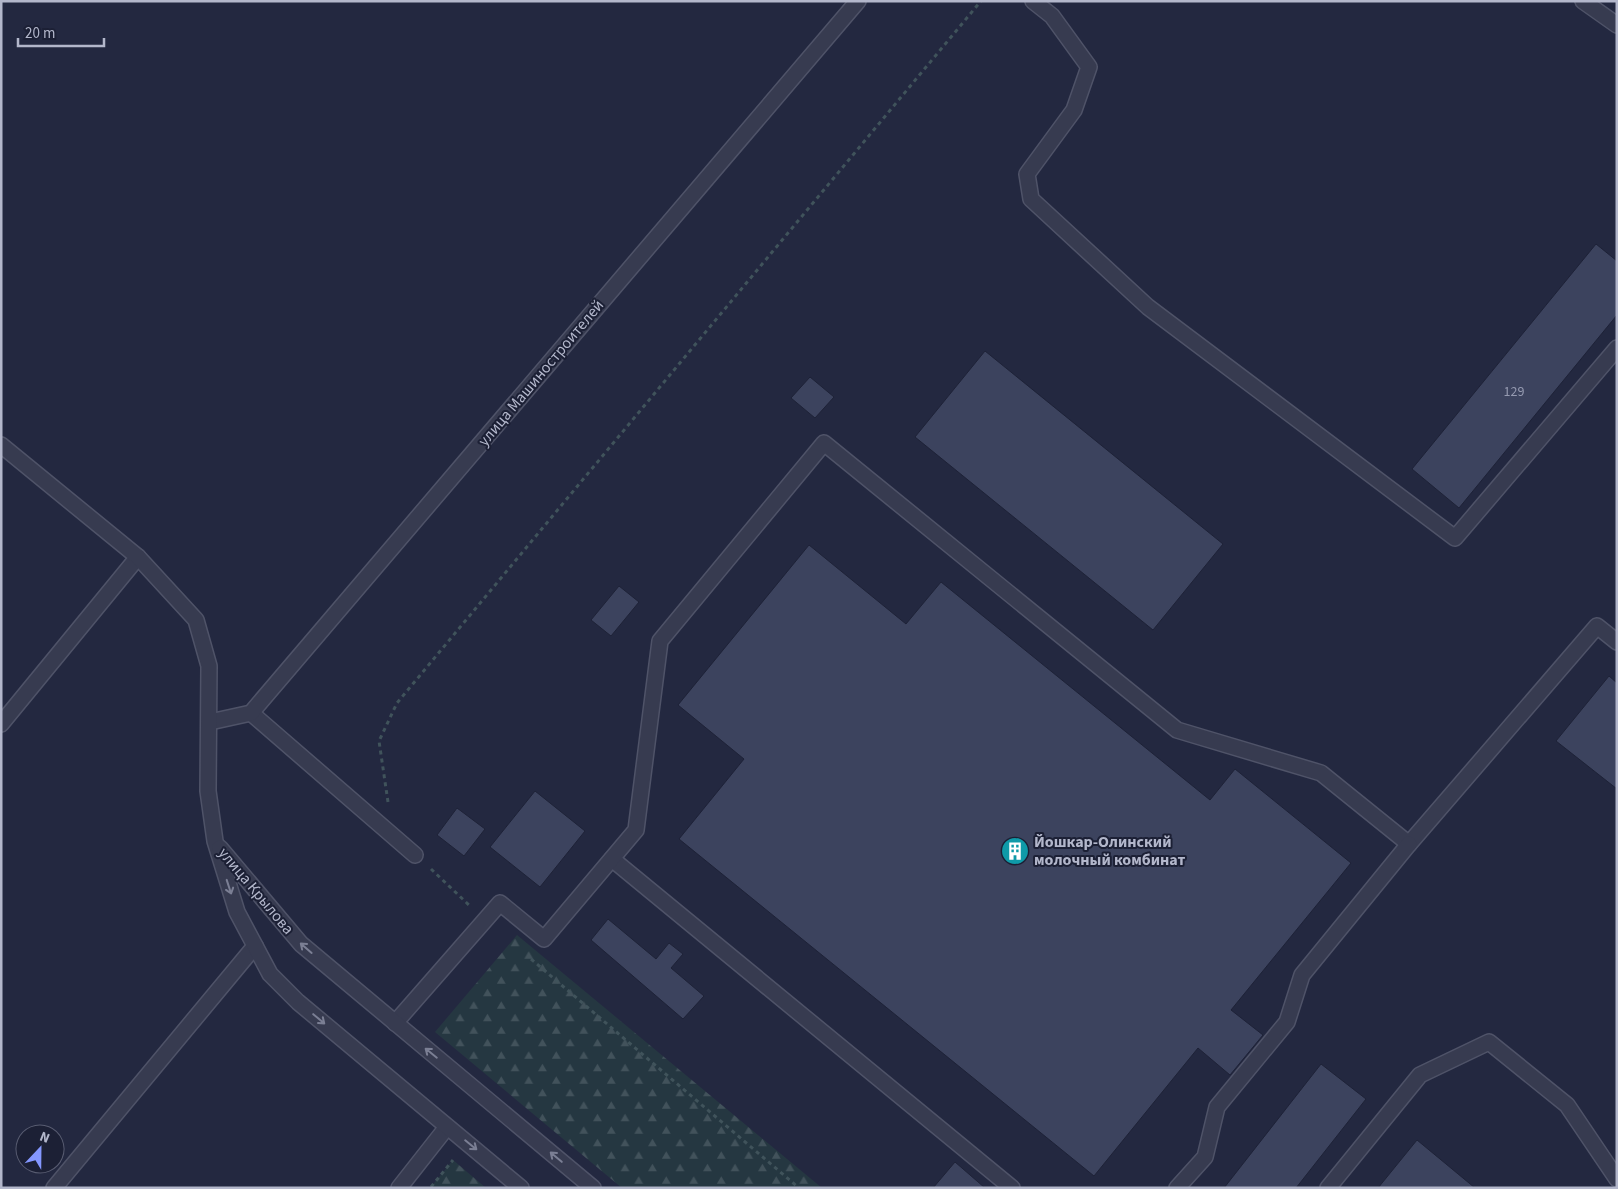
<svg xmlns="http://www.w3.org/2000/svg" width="1618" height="1189" font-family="'Source Sans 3',sans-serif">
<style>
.forest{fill:url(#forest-firs)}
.building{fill:#3c435e;stroke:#1e2237}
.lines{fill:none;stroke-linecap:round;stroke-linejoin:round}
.service-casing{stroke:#4f5368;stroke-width:18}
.minor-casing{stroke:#4f5368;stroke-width:18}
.tertiary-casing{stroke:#4f5368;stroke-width:18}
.path{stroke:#40535b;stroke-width:3;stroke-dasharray:4 4;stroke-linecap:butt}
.service{stroke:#373b50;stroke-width:15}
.minor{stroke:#373b50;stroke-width:15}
.tertiary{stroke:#373b50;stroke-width:15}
.oneway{stroke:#7b7f94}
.labels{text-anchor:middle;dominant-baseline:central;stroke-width:4;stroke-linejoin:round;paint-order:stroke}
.number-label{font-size:14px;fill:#959ab0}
.street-label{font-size:16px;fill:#b3b7cb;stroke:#1c2035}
.poi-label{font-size:16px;font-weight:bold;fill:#b3b7cb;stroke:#1c2035;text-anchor:start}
</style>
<defs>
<pattern id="forest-firs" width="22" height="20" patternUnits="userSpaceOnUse" patternTransform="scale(1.25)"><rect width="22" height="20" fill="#253741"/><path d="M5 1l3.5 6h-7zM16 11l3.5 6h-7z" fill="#42525b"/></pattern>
</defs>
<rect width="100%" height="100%" fill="#232840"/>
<!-- forest -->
<g class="forest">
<polygon points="517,935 822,1188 622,1188 435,1032"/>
<polygon points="453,1160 486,1188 430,1188"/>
</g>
<!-- building -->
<g class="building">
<polygon points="1596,244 1617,261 1617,315 1459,508 1412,469"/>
<polygon points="985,351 1223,544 1153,630 915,437"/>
<polygon points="810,377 834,397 815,418 791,398"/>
<polygon points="809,545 906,624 941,582 1210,800 1235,769 1351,863 1231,1010 1263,1035 1230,1075 1198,1048 1094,1176 679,839 744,759 678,705"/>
<polygon points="619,586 639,602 611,636 591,620"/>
<polygon points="1609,676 1617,683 1617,789 1556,741"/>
<polygon points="535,791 585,831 540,887 490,847"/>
<polygon points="457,808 485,829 464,856 437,835"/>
<polygon points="608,919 656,959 669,943 683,954 671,968 704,996 683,1019 591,940"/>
<polygon points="1321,1064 1366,1099 1296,1188 1224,1188"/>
<polygon points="1417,1140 1475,1188 1378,1188"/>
<polygon points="955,1162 985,1188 933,1188"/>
</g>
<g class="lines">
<!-- service casing -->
<g class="service-casing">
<g id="service">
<polyline points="1033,1 1052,16 1089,67 1074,110 1027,174 1031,199 1148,307 1455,538 1617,348"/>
<polyline points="251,713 415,855"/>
<polyline points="1,724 138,557"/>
<polyline points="612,859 1012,1188"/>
<polyline points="395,1023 500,903 544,939 636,830 660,641 824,443 1177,730 1321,773 1409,844 1597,626 1617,642"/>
<polyline points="54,1188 255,946"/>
<polyline points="1177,1188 1205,1157 1217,1107 1287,1022 1302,975 1409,844"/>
<polyline points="1328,1188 1420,1075 1489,1042 1567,1105 1617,1179"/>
</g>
</g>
<!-- minor casing -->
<g class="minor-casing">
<g id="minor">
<polyline points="1583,1 1617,25"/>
<polyline points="210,722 251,713 858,1"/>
<polyline points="399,1188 447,1127"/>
</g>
</g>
<!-- tertiary casing -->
<g class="tertiary-casing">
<g id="tertiary">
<polyline points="1,445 138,557 196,620 209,666 208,791 215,841 237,912 270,974 298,1002 521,1188"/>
<polyline points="220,848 301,944 593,1188"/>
</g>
</g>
<!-- path -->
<g class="path">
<polyline points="388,802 379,741 397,703 981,1"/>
<polyline points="431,869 470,906"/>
<polyline points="531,959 799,1188"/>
<polyline points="431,1187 453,1160"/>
</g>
<!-- service -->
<use href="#service" class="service"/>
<!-- minor -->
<use href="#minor" class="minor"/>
<!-- tertiary -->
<use href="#tertiary" class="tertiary"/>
</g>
<!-- one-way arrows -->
<defs><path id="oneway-shaft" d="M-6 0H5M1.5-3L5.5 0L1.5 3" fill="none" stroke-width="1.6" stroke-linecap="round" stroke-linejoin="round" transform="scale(1.25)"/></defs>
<g class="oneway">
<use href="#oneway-shaft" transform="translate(229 887) rotate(72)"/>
<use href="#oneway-shaft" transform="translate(306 948) rotate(-139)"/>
<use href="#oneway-shaft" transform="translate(319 1019) rotate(40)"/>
<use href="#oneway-shaft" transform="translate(431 1053) rotate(-141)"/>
<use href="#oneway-shaft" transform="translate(471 1145) rotate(39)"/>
<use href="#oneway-shaft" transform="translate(556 1157) rotate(-140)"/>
</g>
<!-- icons -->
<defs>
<g id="building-disc" transform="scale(1.4375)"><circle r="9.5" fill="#0f9aa8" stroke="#1c2035"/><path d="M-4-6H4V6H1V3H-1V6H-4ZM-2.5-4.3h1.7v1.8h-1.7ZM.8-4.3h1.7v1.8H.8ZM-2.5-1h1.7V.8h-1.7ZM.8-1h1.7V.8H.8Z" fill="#fff"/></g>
</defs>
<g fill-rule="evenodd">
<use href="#building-disc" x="1015" y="851"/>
</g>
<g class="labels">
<!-- number labels -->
<g class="number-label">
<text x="1514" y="392">129</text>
</g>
<!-- street labels -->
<g class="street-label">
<text transform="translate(541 373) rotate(-50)">улица Машиностроителей</text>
<text transform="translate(256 891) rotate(50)">улица Крылова</text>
</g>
<!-- poi labels -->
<g class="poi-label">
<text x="1034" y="842">Йошкар-Олинский<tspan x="1034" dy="18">молочный комбинат</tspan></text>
</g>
</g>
<!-- border -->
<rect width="1618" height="1189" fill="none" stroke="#b3b7cb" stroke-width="5"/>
<!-- north arrow -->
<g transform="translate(40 1149) rotate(22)"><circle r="24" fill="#1c2035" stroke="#585c71"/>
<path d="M0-4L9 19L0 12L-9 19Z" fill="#8497ff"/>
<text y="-8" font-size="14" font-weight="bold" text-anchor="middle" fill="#b3b7cb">N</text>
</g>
<!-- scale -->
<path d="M18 38v8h86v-8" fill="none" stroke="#b3b7cb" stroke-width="2.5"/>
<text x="25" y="38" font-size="15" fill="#b3b7cb" stroke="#1c2035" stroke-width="4" paint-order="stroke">20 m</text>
</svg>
